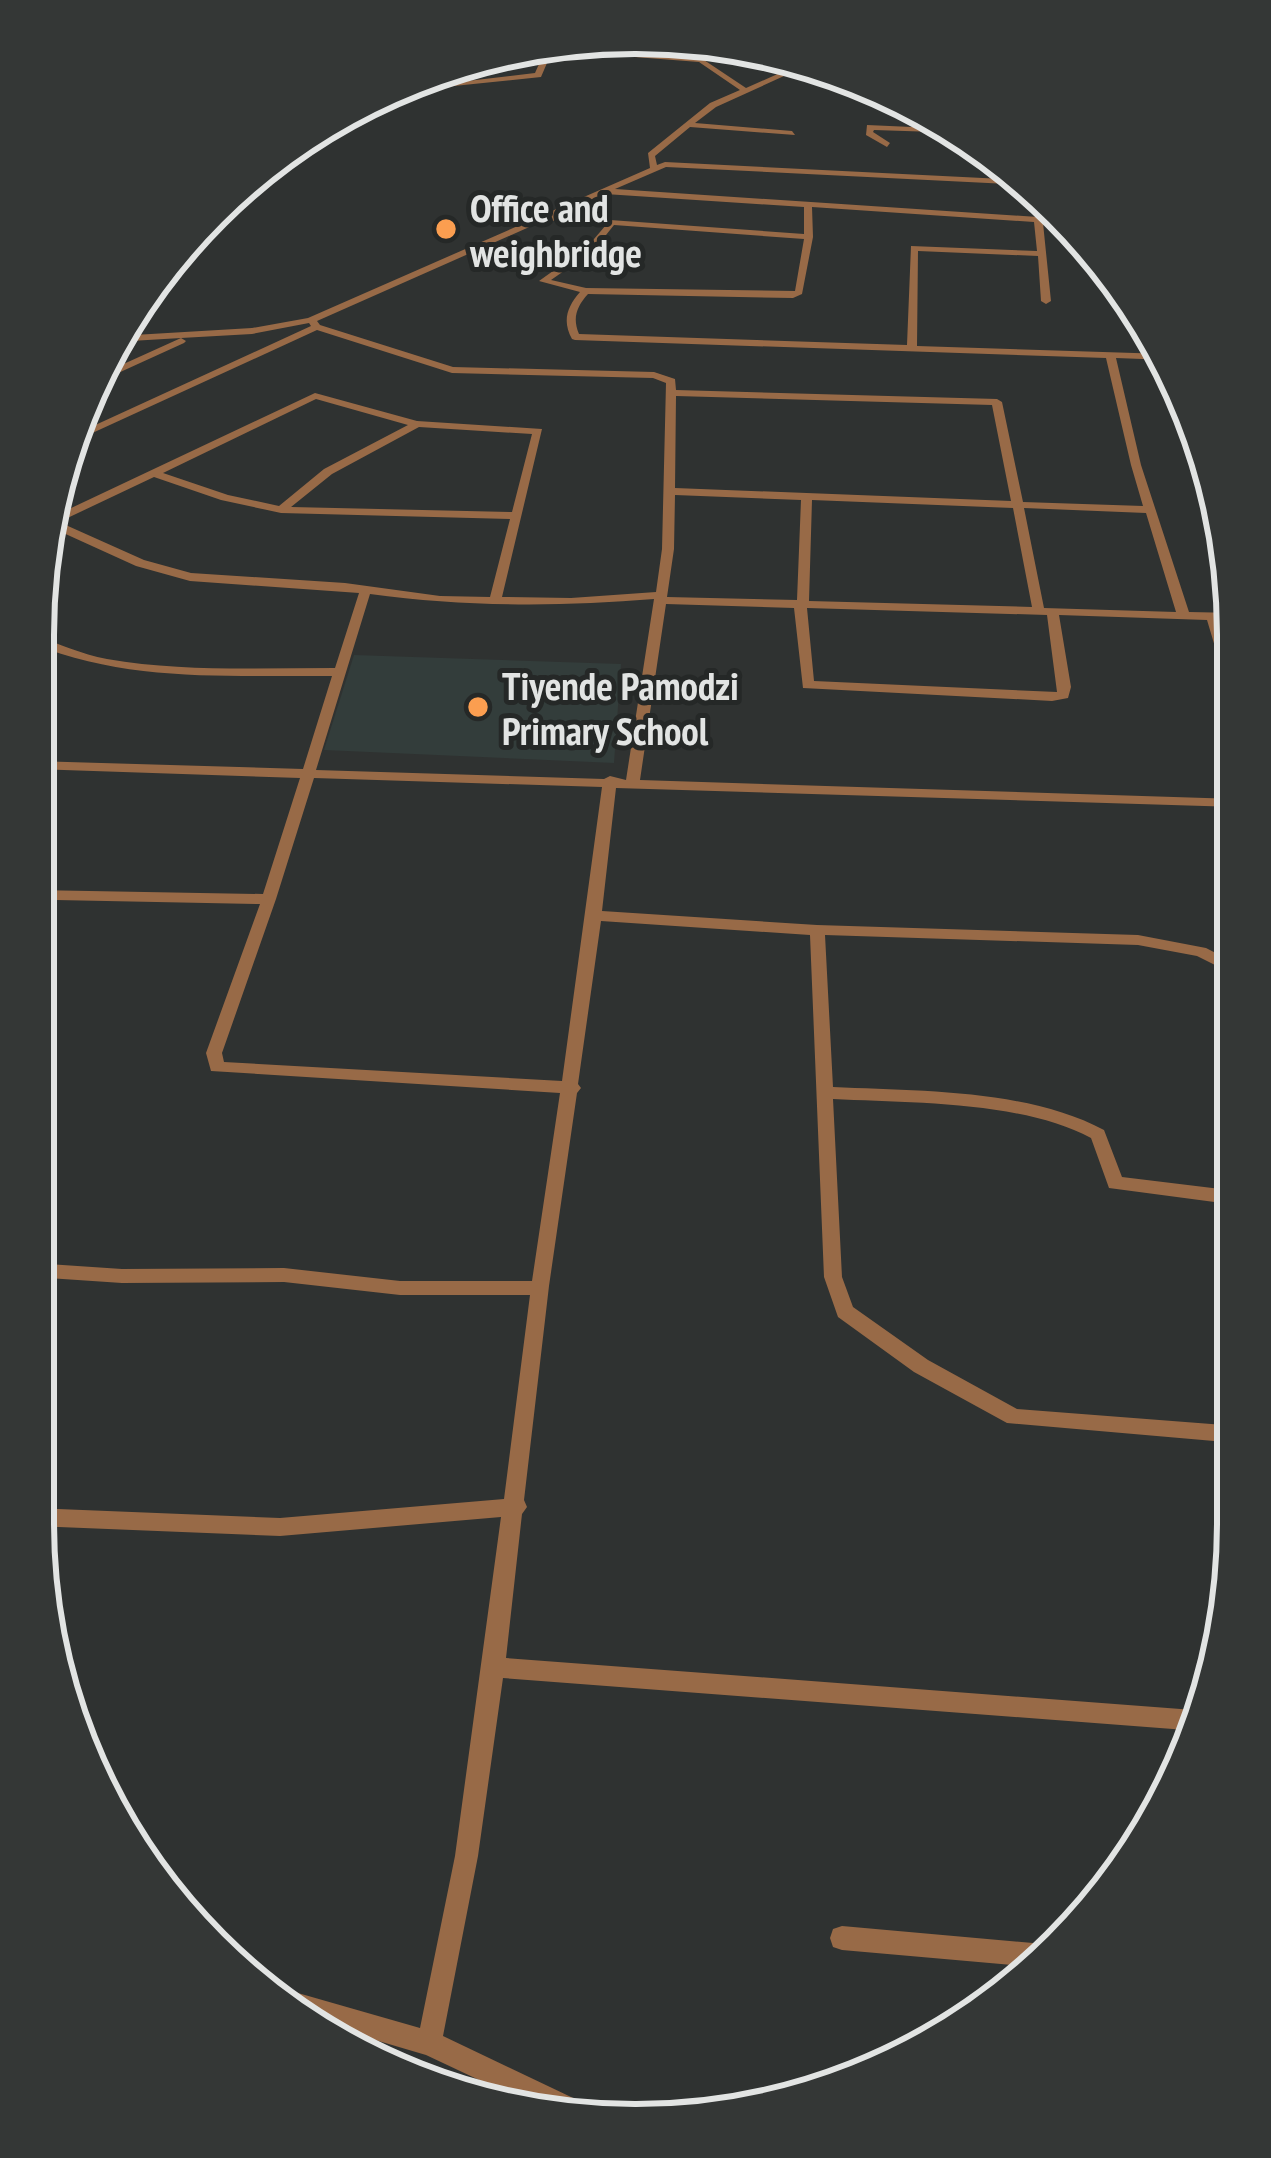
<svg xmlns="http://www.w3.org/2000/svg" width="1271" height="2158" font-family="'PT Sans Narrow',sans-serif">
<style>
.built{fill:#333d3b}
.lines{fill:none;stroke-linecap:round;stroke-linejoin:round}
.street{fill:#986a47;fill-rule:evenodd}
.poi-dot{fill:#fb9e50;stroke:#252827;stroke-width:4.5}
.labels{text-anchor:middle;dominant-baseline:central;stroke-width:10;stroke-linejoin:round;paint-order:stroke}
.far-poi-label{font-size:39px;font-weight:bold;fill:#e2e4e3;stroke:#252827;text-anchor:start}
.rim{fill:none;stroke:#e2e4e3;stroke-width:6}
</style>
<rect width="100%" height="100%" fill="#2f3231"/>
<!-- built -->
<polygon class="built" points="354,655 621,664 614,763 324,750"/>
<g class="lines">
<!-- street -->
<g class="street">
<path d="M 522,44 L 701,58 L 746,88 L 800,64 L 806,66 L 716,107 L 695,123 L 792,131 L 795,135 L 690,127 L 655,156 L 657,165 L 665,162 L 1023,180 L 1028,185 L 666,167 L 615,189 L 1067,219 L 1072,224 L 1043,223 L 1051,301 L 1046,304 L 1041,301 L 1038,256 L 918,251 L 917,346 L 1166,354 L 1169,360 L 1116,358 L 1141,465 L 1189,612 L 1237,613 L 1237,621 L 1219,620 L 1237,675 L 1237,701 L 1230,697 L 1207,620 L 1059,615 L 1071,687 L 1068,698 L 1052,701 L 803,688 L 794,608 L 666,604 L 640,780 L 1237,799 L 1237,807 L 616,788 L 602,911 L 817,925 L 1138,935 L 1206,948 L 1237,964 L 1237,976 L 1197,956 L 1138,945 L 825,935 L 833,1087 C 919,1091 1027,1089 1104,1130 L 1122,1177 L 1237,1191 L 1237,1205 L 1109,1188 L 1091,1138 C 1022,1101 911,1103 833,1099 L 842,1277 L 853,1307 L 928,1360 L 1017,1409 L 1237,1426 L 1237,1443 L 1007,1423 L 914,1372 L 838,1317 L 824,1277 L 810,935 L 601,921 L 578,1084 L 581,1088 L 577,1093 L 549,1286 L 524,1500 L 527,1507 L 522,1514 L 506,1658 L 1207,1711 L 1199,1731 L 503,1678 L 478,1856 L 443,2036 L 592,2107 L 595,2118 L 541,2109 L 426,2055 L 304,2019 L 269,2001 L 254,1986 L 263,1983 L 420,2028 L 455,1856 L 501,1517 L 280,1536 L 34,1526 L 33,1508 L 280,1518 L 504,1499 L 530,1295 L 400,1295 L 284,1282 L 122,1283 L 33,1277 L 33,1263 L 122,1269 L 284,1268 L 400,1281 L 532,1281 L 560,1093 L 211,1071 L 206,1053 L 260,904 L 56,900 L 39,933 L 34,934 L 34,914 L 41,900 L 34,900 L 34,890 L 263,894 L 300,778 L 34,769 L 34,761 L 303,769 L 332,676 C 232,675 129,683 34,644 L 34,635 C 59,644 81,654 107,659 C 182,672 259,668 335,668 L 359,593 L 190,581 L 136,566 L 48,526 L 50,518 L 315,393 L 417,421 L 542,429 L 502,597 L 571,598 L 656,592 L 662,549 L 666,383 L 653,378 L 452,373 L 317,330 L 64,446 L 67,438 L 311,326 L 309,323 L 252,334 L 181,338 L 186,341 L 184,343 L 94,384 L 97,376 L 181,338 L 114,342 L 117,336 L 252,328 L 308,318 L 650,168 L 648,153 L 710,103 L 740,90 L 699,62 L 557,51 L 550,56 L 541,77 L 405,91 L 416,87 L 535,73 L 543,55 L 549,51 L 511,47 ZM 605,194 L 804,207 L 804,234 L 554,216 ZM 812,207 L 1034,222 L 1037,251 L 911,246 L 907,345 L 579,334 C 572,318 577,306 588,294 L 793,298 L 802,294 L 813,237 ZM 545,220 L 606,225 L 588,246 L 539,281 L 580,292 C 567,307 562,321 572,339 L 575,340 L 1106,358 L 1131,465 L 1143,506 L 1023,502 L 1002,402 L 997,399 L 676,390 L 675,379 L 654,372 L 453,367 L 320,325 L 317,321 ZM 614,225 L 804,239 L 795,291 L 586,288 L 551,280 L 594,250 ZM 676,396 L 992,405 L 1011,501 L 675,488 ZM 316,399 L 408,425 L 324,469 L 279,506 L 228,495 L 163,473 ZM 419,427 L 532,434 L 512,512 L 291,507 L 332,474 ZM 154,477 L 221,500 L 281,513 L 510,519 L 490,597 L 440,596 L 345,583 L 191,573 L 144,560 L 59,522 ZM 675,495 L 801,500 L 797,600 L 667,597 L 674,549 ZM 812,500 L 1013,508 L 1032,607 L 809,601 ZM 1024,508 L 1146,513 L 1176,612 L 1044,608 ZM 370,594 C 466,607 558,607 654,599 L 626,780 L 610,776 L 604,779 L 316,770 ZM 807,608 L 1047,615 L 1057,692 L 814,681 ZM 314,778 L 602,787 L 562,1081 L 224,1062 L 222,1053 L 276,899 Z"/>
<polygon points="867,125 957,129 966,133 874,130 873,132 890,143 887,147 866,135"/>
<polygon points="842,1926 1044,1944 1052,1947 1034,1967 842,1950 833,1947 830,1938 833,1929"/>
</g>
</g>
<!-- markers -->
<g class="poi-dot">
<circle cx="446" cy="229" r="12"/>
<circle cx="478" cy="707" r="12"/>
</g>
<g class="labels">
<!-- far-poi labels -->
<g class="far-poi-label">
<text x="470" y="207">Office and<tspan x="470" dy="45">weighbridge</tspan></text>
<text x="502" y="685">Tiyende Pamodzi<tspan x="502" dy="45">Primary School</tspan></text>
</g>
</g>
<!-- crop -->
<path d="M0 0H1271V2158H0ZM635 54H636A581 581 0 0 1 1217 635V1523A581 581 0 0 1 636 2104H635A581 581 0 0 1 54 1523V635A581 581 0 0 1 635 54Z" fill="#343736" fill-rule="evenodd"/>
<path class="rim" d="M635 54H636A581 581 0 0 1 1217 635V1523A581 581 0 0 1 636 2104H635A581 581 0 0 1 54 1523V635A581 581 0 0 1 635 54Z"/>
</svg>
